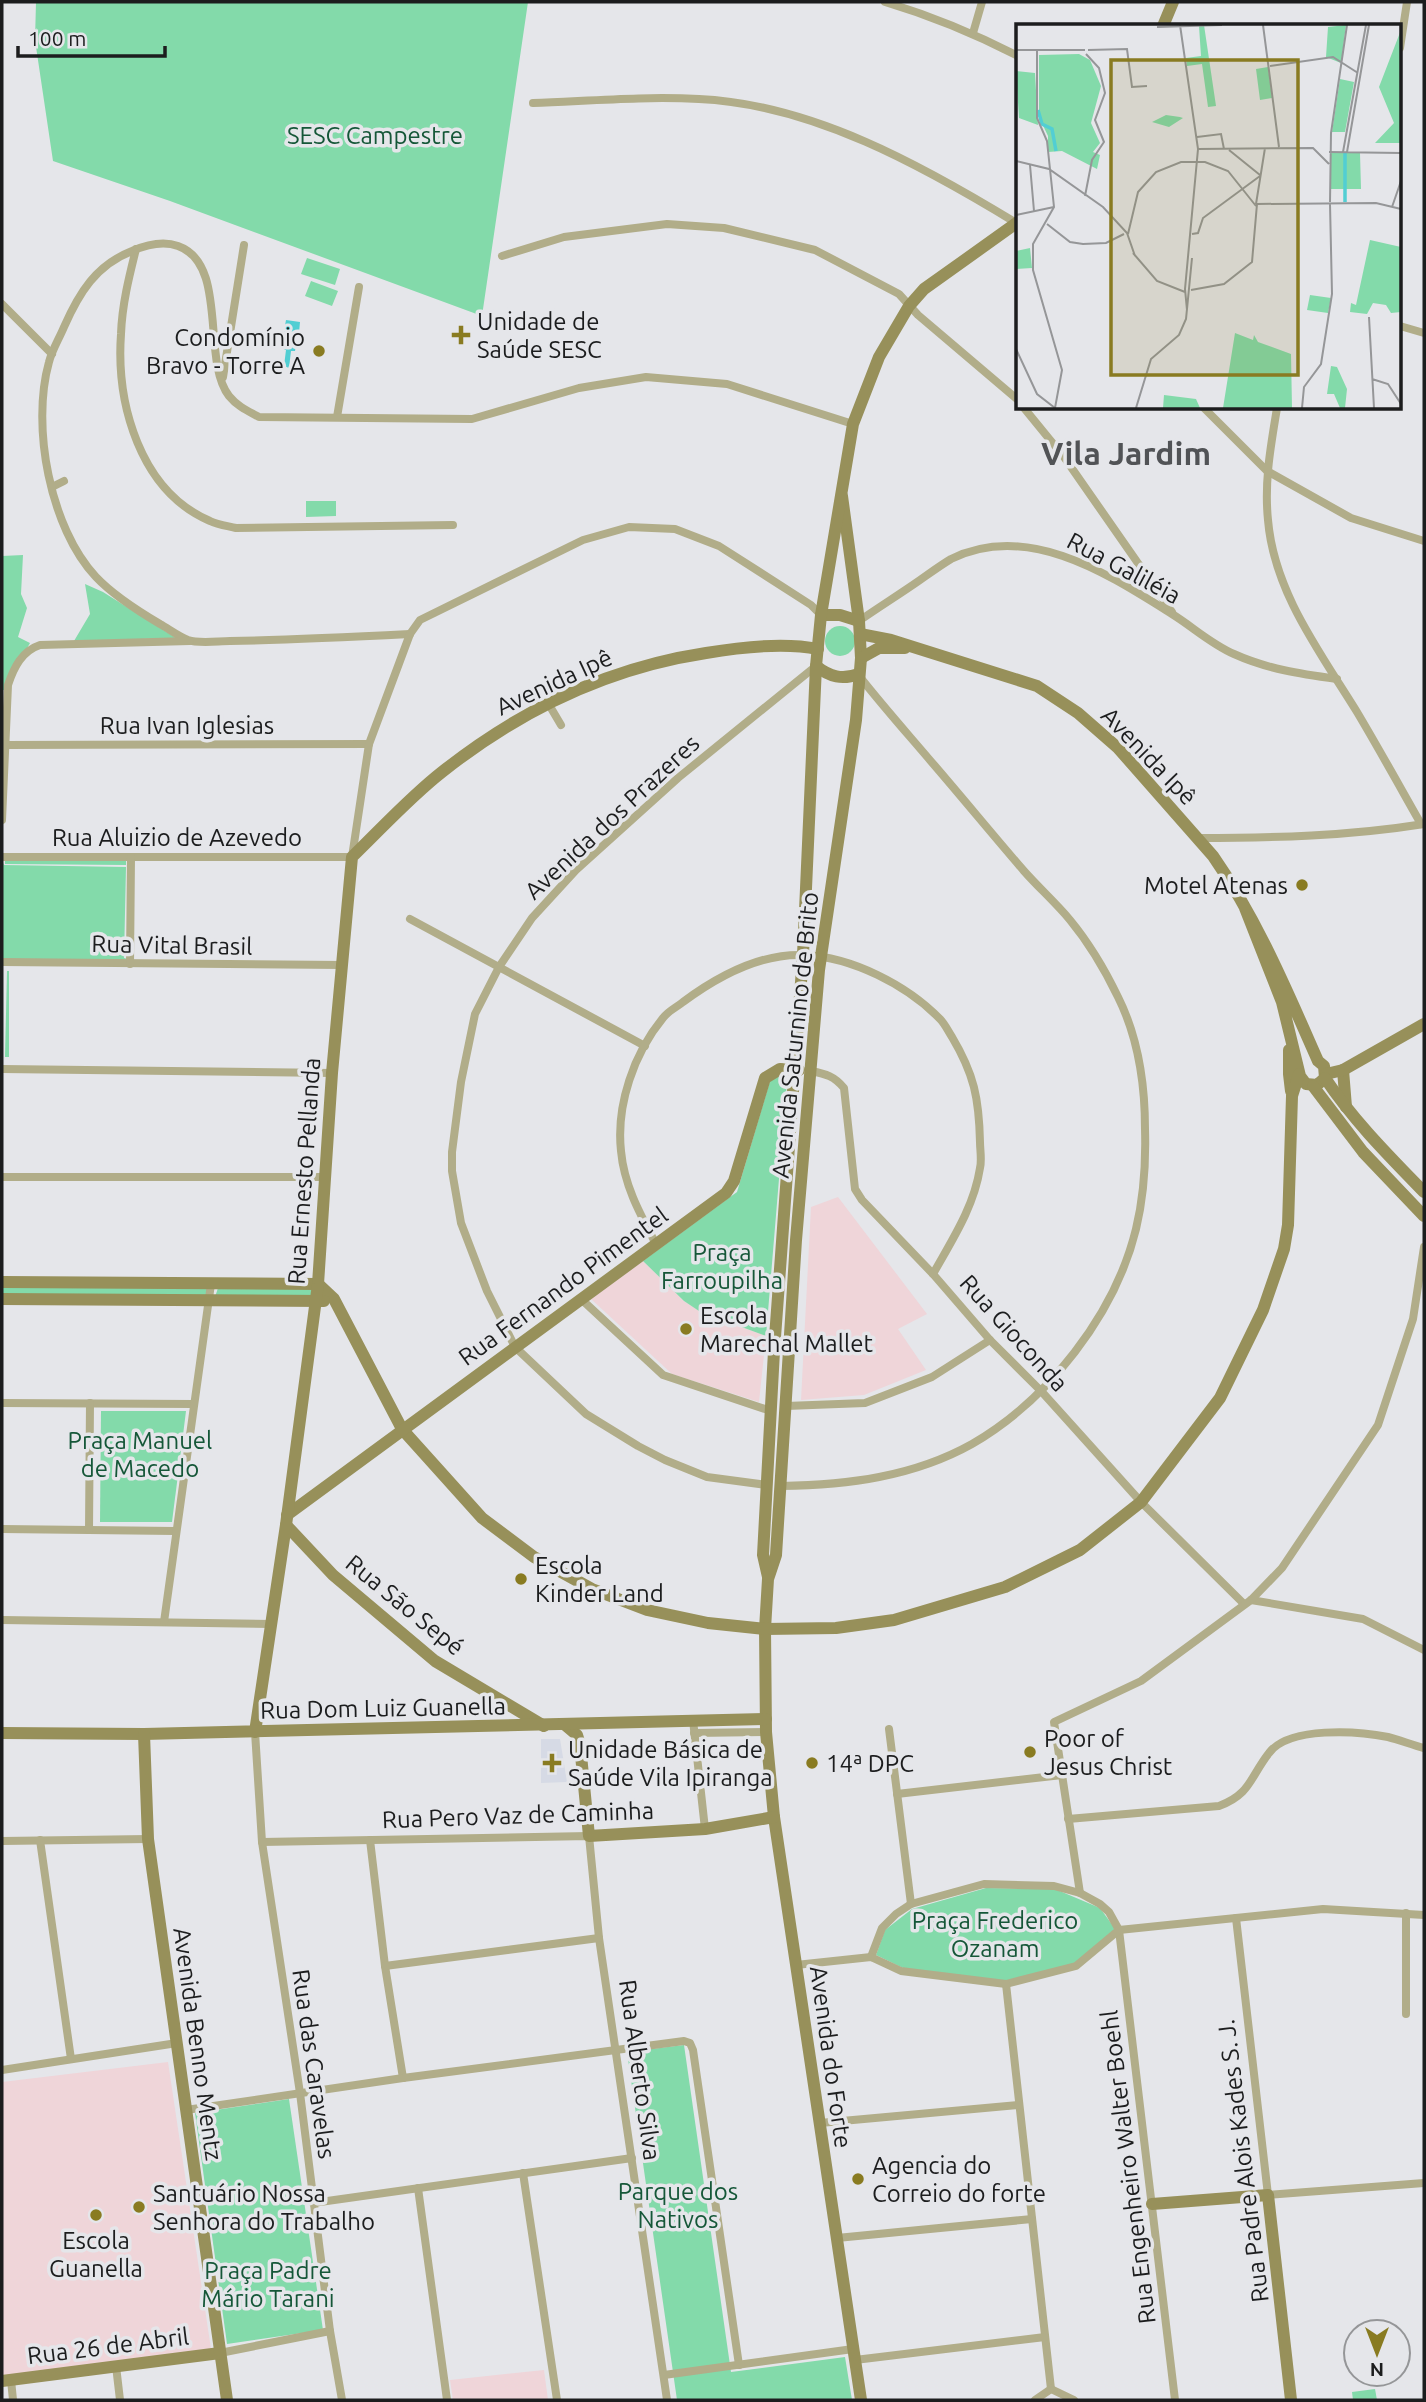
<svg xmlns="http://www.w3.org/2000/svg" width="1426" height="2402" font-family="Ubuntu,sans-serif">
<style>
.built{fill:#d6dae5}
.education{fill:#efd5d9}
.green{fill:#83daaa}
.water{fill:#52ced3}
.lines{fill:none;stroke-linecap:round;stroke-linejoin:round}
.street{stroke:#b1ad89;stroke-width:8}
.secondary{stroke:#97905a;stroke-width:12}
.poi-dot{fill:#897b21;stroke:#e5e6ea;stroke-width:2.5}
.labels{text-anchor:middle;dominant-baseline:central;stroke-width:7;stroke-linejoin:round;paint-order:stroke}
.park-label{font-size:24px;fill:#155738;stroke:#e5e6ea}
.poi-label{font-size:24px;fill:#1c1d1e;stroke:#e5e6ea;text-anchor:start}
.street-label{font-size:24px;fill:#1c1d1e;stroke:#e5e6ea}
.district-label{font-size:32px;font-weight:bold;fill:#515356;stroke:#e5e6ea}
.inset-river{fill:none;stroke:#52ced3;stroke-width:3.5}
.inset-road{fill:none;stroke:#959698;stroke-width:2}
.view{fill:#897b21;fill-opacity:0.15;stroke:#897b21;stroke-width:3.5}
.inset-edge{fill:none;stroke:#1c1d1e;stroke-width:3.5}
</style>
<rect width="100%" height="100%" fill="#e5e6ea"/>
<!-- built -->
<polygon class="built" points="541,1739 560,1739 567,1782 541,1783"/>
<!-- education -->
<g class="education">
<polygon points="838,1197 927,1314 898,1329 926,1370 864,1395 801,1400 811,1207"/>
<polygon points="643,1261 684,1301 717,1322 720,1319 766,1336 759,1402 672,1374 591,1299"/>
<polygon points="168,2062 211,2349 2,2377 2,2082"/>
<polygon points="544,2370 548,2400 453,2400 450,2380"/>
</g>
<!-- green -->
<g class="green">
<polygon points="36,2 528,2 482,316 170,201 53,161 35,40"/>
<polygon points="307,258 340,269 335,285 301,274"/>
<polygon points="311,281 338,291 332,306 305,296"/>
<polygon points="306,501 336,501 336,516 306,517"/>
<polygon points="23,555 21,594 27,608 18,637 30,643 4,690 2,690 2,556"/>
<polygon points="85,584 103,592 176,638 74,641 90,614"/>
<circle cx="840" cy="641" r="15"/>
<polygon points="126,859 126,865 5,864 5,860"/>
<polygon points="2,860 4,865 126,867 124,958 128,959 128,963 4,960 2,957 2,960"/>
<polygon points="7,971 9,971 9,1057 5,1057"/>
<polygon points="779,1076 787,1082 766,1336 720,1319 717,1323 684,1301 643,1261 737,1192 770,1081"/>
<polygon points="2,1285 207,1286 207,1298 2,1296"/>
<polygon points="315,1286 313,1300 215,1297 218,1288"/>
<polygon points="101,1411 186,1411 172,1522 100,1522"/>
<polygon points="986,1888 1055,1889 1100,1908 1116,1930 1075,1967 1007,1981 903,1968 876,1955 885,1930 912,1909"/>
<polygon points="684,2045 731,2372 845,2357 852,2400 677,2400 627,2052"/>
<polygon points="289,2099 323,2330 227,2344 195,2113"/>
<polygon points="1375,2389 1377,2400 1353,2400 1352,2392"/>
</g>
<!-- water -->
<polygon class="water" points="286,320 300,322 299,333 289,332 288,339 293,340 292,345 296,346 295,351 291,351 289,368 284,366 286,350 281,348"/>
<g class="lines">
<!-- street -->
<g class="street">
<path d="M 885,2 C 932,16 975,34 1018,56"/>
<polyline points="973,33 982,2"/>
<polyline points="1400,48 1407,2"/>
<path d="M 533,103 C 588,101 644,96 699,99 C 812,104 923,166 1018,224"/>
<path d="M 136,249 C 129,277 122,305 121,334 C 116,404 140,491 210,521 C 218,525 228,526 236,528 L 453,525"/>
<polyline points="502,256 564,237 667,224 724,228 815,250 899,294 918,315 1018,400"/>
<polyline points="2,304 52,354"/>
<polyline points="1400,326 1424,333"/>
<polyline points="223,377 244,245"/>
<polyline points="1024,408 1064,457 1172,612"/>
<polyline points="1204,408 1267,471 1351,518 1424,541"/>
<path d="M 1277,408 C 1271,445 1264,481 1268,520 C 1274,592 1320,652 1357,712 C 1379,749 1400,787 1421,824"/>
<polyline points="337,417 359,287"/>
<polyline points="52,487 64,481"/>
<path d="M 859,621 C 879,607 900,594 920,580 C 930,573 941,565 951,559 C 1028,521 1108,574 1172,614 C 1193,627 1211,644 1234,654 C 1267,669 1301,674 1337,679"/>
<path d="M 410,634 C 350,637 290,640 230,641 C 218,641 199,644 188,640 C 178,636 169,629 160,624 C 138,611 114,596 96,577 C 50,528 31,426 49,362 C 52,350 59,339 64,327 C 79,293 96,265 132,251 C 146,245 164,241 178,246 C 229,264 201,360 229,396 C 237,406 248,411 259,417 L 472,419 L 579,388 L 646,377 L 727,384 L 853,424"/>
<polyline points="548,703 561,725"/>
<polyline points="6,745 369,744"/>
<path d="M 2,820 L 8,685 C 14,667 22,651 40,645 L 190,641"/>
<path d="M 1198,838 C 1274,838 1349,836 1424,824"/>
<polyline points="2,857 352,857 369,744 410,634 420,620 583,540 629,527 675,529 719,546 811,605 821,615"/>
<polyline points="410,919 645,1046"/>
<polyline points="2,962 342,965"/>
<polyline points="130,964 131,857"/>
<polyline points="2,1069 332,1073"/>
<path d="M 811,1071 C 826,1074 834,1076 844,1088 L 855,1189 L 862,1200 L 933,1274 L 990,1340 L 1042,1392 L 1141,1502 L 1244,1604"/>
<polyline points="2,1177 326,1177"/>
<path d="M 656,1244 C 640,1214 624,1185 621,1151 C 616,1105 634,1053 663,1018 C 668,1011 677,1007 683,1002 C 718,976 760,953 804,955 C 852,957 907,985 940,1019 C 945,1024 948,1031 952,1037 C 974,1074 979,1098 980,1142 C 980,1150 982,1160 980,1168 C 974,1207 952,1240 933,1274"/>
<polyline points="581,1299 663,1375 771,1411"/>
<polyline points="2,1403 194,1404"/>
<polyline points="786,1406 865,1403 932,1377 990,1340"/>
<polyline points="767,1485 707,1477 665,1460 638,1446 586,1414 515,1347 487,1291 461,1223 452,1171 452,1152 461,1082 475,1014 499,967 532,918 576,870 678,778 816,666"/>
<path d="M 781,1486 C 847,1485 913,1477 972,1444 C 1048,1400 1115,1315 1136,1229 C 1144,1196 1146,1163 1145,1129 C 1145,1084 1138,1037 1118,997 C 1105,970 1089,943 1070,920 C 1056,903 1039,888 1024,871 C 992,834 961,796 929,759 C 906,732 882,705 860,677"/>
<polyline points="2,1529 175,1531"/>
<polyline points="89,1530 90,1403"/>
<polyline points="1251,1600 1363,1619 1424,1650"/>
<polyline points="2,1620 272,1624"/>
<polyline points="164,1622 211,1284"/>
<polyline points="693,1720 705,1829"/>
<polyline points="889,1729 911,1904"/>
<polyline points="255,1732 262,1842 300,2093 330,2331 342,2400"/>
<polyline points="694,1733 766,1732"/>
<polyline points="897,1794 1062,1775"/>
<path d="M 1068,1819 L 1219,1806 C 1251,1794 1250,1777 1269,1753 C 1289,1726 1358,1731 1388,1737 C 1400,1740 1412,1745 1424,1748"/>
<polyline points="40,1840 71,2059"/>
<polyline points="370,1840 385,1966 403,2078"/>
<polyline points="2,1841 148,1839"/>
<polyline points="262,1842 589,1836 599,1938 667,2400"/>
<polyline points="1080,1893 1054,1722 1141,1681 1251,1600 1282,1568 1378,1425 1413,1319 1424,1247"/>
<polyline points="1406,1913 1406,2014"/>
<polyline points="1236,1918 1268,2195 1424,2183"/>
<polyline points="871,1957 882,1928 896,1914 911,1904 984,1884 1054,1886 1080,1893 1100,1904 1109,1912 1119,1930 1175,2400"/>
<polyline points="796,1965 871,1957 901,1971 1006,1984 1076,1966 1119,1930 1323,1909 1424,1915"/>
<polyline points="385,1966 599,1938"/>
<polyline points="1006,1984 1051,2389"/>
<polyline points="2,2070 177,2043"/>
<polyline points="186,2110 403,2078 684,2041 690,2043 693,2050 739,2365"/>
<polyline points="820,2123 1019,2105"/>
<polyline points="523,2173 557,2400"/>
<polyline points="418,2188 447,2400"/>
<polyline points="313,2203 632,2158"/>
<polyline points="837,2238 1032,2219"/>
<polyline points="220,2353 330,2331"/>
<polyline points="855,2360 1045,2337"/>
<polyline points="116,2366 120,2400"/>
<polyline points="664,2375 853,2349"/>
<polyline points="11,2380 13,2400"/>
<polyline points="1051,2389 1074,2400"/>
<polyline points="1035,2400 1051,2389"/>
</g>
<!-- secondary -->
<g class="secondary">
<polyline points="1163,26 1173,2"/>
<polyline points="842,496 859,621 861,658 856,720 819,970 796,1240 776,1555 768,1579 765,1629 766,1732 774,1817 861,2400"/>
<polyline points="821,615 840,615 859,621"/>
<path d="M 860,634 L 891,640 L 1037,686 L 1078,713 L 1118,748 L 1213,856 C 1257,919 1287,991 1318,1061 L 1324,1066 L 1325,1078 L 1317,1085 L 1306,1084 L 1300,1076 L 1282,1002 L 1245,908"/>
<polyline points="861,658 879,648 905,648"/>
<path d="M 816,666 C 830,677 842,680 859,674"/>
<polyline points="1289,1050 1289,1074 1291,1091"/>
<polyline points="1343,1070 1346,1107"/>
<polyline points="1326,1074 1343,1070 1424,1024"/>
<path d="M 1325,1078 C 1353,1120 1389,1156 1424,1192"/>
<polyline points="1313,1086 1363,1152 1424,1216"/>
<polyline points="2,1282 318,1284"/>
<polyline points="318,1284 334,1299 402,1429 482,1518 534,1557 592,1589 647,1610 708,1623 765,1629 836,1628 894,1620 1005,1587 1080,1550 1141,1502 1220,1398 1263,1310 1284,1249 1288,1225 1292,1096 1299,1074"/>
<polyline points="2,1299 324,1301"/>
<polyline points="287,1515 726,1193 734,1181 765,1078 780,1069 799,1070"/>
<polyline points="286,1525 333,1575 435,1661 544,1726"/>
<polyline points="768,1577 763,1555 774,1351 803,955 816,666 821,615 853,424 879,357 909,306 924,289 1018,222"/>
<polyline points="564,1724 577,1735 580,1745 589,1836 705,1829 774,1817"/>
<path d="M 255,1732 L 286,1525 L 318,1284 L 332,1073 L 352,857 C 382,828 410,797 442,772 C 520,710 607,668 706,653 C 741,647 783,642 818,649"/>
<polyline points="2,1733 144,1734 766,1719"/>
<polyline points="144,1734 148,1839 227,2400"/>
<polyline points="1152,2204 1268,2195 1291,2400"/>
<polyline points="2,2381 220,2353"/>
</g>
</g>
<!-- markers -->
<g class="poi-dot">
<path d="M457.5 324.5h7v7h7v7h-7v7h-7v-7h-7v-7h7z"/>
<circle cx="319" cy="351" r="7"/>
<circle cx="1302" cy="885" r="7"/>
<circle cx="686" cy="1329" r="7"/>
<circle cx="521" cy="1579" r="7"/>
<circle cx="1030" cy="1752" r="7"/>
<path d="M548.5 1752.5h7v7h7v7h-7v7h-7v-7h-7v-7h7z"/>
<circle cx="812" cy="1763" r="7"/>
<circle cx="858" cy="2179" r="7"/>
<circle cx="139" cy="2207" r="7"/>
<circle cx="96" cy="2215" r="7"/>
</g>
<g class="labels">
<!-- park labels -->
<g class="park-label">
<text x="375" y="135">SESC Campestre</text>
<text x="722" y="1252">Praça<tspan x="722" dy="28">Farroupilha</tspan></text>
<text x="140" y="1440">Praça Manuel<tspan x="140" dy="28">de Macedo</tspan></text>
<text x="995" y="1920">Praça Frederico<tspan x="995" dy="28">Ozanam</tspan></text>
<text x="678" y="2191">Parque dos<tspan x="678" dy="28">Nativos</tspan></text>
<text x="268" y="2270">Praça Padre<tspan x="268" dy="28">Mário Tarani</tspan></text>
</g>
<!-- poi labels -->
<g class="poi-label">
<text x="477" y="321">Unidade de<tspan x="477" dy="28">Saúde SESC</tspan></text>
<text x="305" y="337" text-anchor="end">Condomínio<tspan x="305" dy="28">Bravo - Torre A</tspan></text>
<text x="1288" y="885" text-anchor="end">Motel Atenas</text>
<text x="700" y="1315">Escola<tspan x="700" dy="28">Marechal Mallet</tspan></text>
<text x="535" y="1565">Escola<tspan x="535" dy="28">Kinder Land</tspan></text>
<text x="1044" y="1738">Poor of<tspan x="1044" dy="28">Jesus Christ</tspan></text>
<text x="568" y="1749">Unidade Básica de<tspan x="568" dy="28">Saúde Vila Ipiranga</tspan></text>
<text x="826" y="1763">14ª DPC</text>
<text x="872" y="2165">Agencia do<tspan x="872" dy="28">Correio do forte</tspan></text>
<text x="153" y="2193">Santuário Nossa<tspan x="153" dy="28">Senhora do Trabalho</tspan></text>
<text x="96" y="2240" text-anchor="middle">Escola<tspan x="96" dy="28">Guanella</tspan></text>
</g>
<!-- street labels -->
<g class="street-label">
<text transform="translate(1124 568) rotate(28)">Rua Galiléia</text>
<text transform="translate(554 682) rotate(-25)">Avenida Ipê</text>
<text x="187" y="725">Rua Ivan Iglesias</text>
<text transform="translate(1149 756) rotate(46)">Avenida Ipê</text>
<text transform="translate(612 817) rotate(-43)">Avenida dos Prazeres</text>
<text x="177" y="837">Rua Aluizio de Azevedo</text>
<text transform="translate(172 945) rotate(1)">Rua Vital Brasil</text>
<text transform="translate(795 1035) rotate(-84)">Avenida Saturnino de Brito</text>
<text transform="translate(304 1171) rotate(-86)">Rua Ernesto Pellanda</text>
<text transform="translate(563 1286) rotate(-36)">Rua Fernando Pimentel</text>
<text transform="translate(1014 1333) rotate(48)">Rua Gioconda</text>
<text transform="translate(405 1605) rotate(39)">Rua São Sepé</text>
<text transform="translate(383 1708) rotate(-1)">Rua Dom Luiz Guanella</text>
<text transform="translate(518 1815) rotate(-2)">Rua Pero Vaz de Caminha</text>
<text transform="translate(198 2044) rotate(82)">Avenida Benno Mentz</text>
<text transform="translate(831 2057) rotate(82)">Avenida do Forte</text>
<text transform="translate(314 2064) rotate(82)">Rua das Caravelas</text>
<text transform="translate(640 2070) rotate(82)">Rua Alberto Silva</text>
<text transform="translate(1243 2161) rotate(-97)">Rua Padre Alois Kades S. J.</text>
<text transform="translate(1128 2167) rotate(-97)">Rua Engenheiro Walter Boehl</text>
<text transform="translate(108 2346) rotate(-7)">Rua 26 de Abril</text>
</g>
<!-- district labels -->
<g class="district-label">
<text x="1126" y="453">Vila Jardim</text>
</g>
</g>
<!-- overview -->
<g transform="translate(1016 24)">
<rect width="385" height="385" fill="#e5e6ea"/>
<path d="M 188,1 L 200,82 L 192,83 L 186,40 L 171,42 L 170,34 L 185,32 L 183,2 ZM 330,1 L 325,39 L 310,33 L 312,3 ZM 385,6 L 385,119 L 359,119 L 378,99 L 363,63 ZM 63,30 L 74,36 L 85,62 L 75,99 L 84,119 L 77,128 L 84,131 L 81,145 L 46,127 L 32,128 L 32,112 L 23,93 L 23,31 ZM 252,43 L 256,74 L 244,76 L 240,45 ZM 0,47 L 19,49 L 22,101 L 3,94 ZM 324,55 L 338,58 L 329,108 L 316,108 ZM 150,91 L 164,93 L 167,94 L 153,103 L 136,98 ZM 314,129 L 344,129 L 345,165 L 314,165 ZM 354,216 L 385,223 L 385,288 L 375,289 L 370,281 L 357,279 L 351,290 L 334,288 L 335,279 L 340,281 ZM 14,224 L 16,244 L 0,245 L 0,227 ZM 294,271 L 315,274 L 312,289 L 291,286 ZM 219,309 L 237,316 L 238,311 L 242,318 L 275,330 L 276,384 L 207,384 ZM 315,342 L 321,343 L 331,365 L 329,384 L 324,384 L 318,370 L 311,370 ZM 148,371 L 180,375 L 184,384 L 147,384 Z" fill="#83daaa"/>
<path class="inset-river" d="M 22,86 L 26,100 L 36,105 L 40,127M 329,128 L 329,178"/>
<path class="inset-road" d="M 164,1 L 182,125 L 169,265 L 171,286M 247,1 L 263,123M 141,3 L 206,1M 0,26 L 69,26M 72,26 L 111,25 L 116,63 L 131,62M 254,42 L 317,33 L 342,49M 181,113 L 205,110 L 208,125M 182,125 L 297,124 L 313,140M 213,126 L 244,151M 313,128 L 385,129M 327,128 L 350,1M 331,128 L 353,1M 0,137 L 33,145 L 87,183 L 111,209 L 119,232M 14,141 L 18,187M 69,172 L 76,136 L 88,118 L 79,96 L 89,69 L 83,44 L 70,30M 314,178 L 315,109 L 331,1M 240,180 L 249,124M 376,183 L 385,157M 0,191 L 38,183M 31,200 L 54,218 L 67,220 L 90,219 L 108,210M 112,210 L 122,168 L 140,148 L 165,138 L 189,138 L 212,147 L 240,182M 176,210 L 182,209 L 187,194 L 244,152M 117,229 L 141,257 L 169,268M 175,266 L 208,260 L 236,238 L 241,180 L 360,179 L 385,185M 353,293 L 358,384M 0,325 L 21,370 L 39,384 L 46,346 L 17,246 L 17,220 L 38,183 L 31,117 L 21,94 L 21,25M 356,355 L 372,360 L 385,380M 120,384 L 135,335 L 163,311 L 170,295 L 176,234M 286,384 L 288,363 L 305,340 L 316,270 L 314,180"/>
<path class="view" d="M 95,36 L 282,36 L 282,351 L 95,351 Z"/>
<rect width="385" height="385" class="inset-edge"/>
</g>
<!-- border -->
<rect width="1426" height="2402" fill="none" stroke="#1c1d1e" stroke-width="7"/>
<!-- north arrow -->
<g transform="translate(1377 2353) rotate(180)"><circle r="33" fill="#e5e6ea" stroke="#959698" stroke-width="2"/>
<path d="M0-5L12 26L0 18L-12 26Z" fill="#897b21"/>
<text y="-10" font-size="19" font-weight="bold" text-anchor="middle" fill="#1c1d1e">N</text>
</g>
<!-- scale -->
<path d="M18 46v10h147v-10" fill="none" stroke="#1c1d1e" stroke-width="3.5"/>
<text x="28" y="46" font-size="21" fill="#1c1d1e" stroke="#e5e6ea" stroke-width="5" paint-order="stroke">100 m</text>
</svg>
